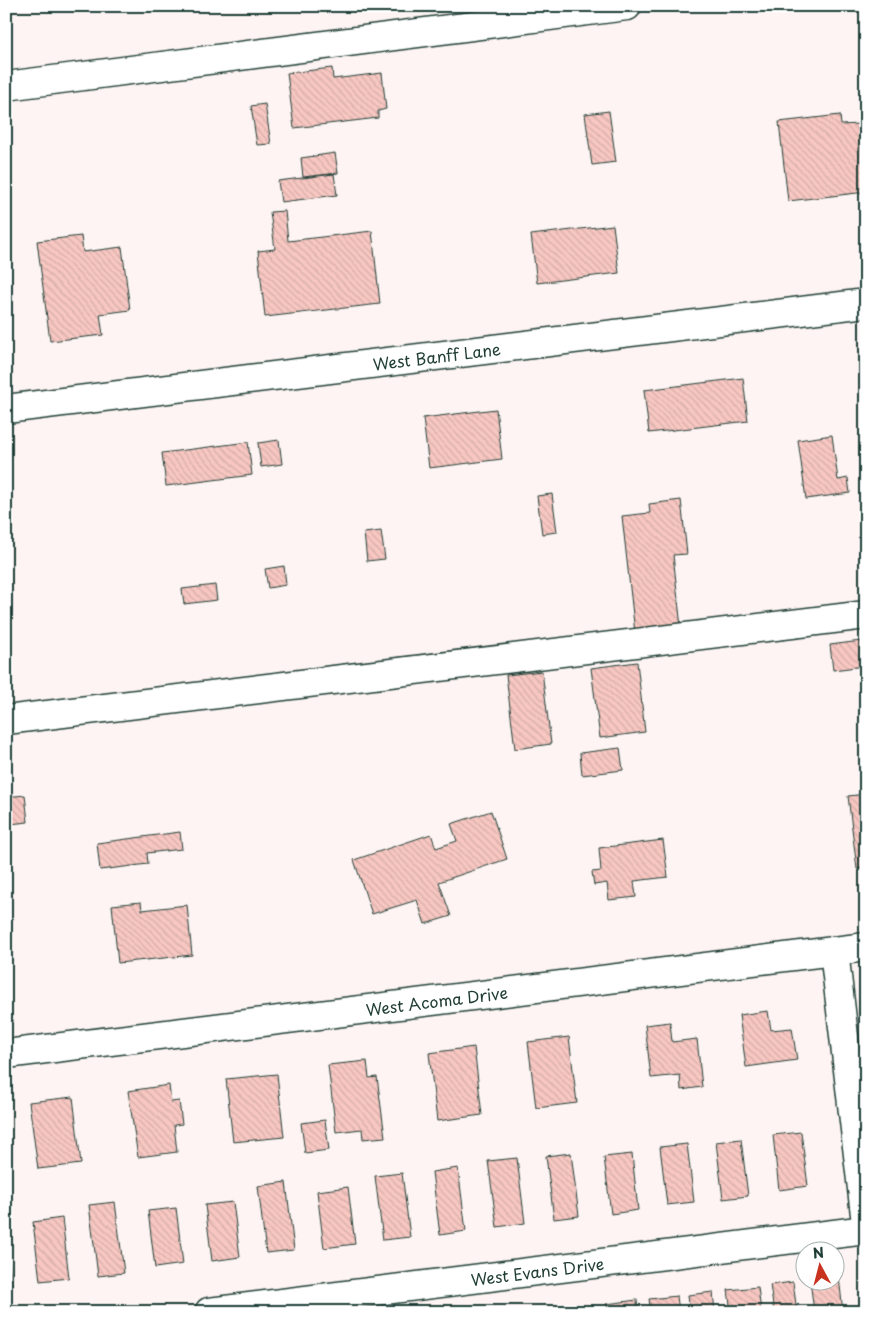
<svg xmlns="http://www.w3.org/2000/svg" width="872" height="1318" font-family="'Playpen Sans',sans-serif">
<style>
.building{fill:url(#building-back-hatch);stroke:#1f3d34}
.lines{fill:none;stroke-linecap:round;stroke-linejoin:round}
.minor-casing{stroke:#1f3d34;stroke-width:31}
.minor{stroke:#fff;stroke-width:28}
.labels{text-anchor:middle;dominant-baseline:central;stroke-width:5;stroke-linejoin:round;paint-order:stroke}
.street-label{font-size:16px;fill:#1f3d34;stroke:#fff}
</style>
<defs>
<pattern id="building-back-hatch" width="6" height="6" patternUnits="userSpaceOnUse" patternTransform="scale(1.25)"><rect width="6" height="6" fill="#f8c7c2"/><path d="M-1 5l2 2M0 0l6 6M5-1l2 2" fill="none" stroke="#d4aca7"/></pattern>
</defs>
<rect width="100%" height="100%" fill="#fef4f3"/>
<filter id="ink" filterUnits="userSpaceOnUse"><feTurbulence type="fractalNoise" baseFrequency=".02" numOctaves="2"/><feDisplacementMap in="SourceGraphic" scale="10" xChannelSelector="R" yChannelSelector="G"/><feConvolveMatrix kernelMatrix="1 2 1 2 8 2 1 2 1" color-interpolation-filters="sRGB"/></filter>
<g filter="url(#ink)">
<!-- building -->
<g class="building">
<polygon points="332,68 333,79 382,73 386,109 378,111 378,118 294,128 287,73"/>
<polygon points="265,104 271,144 257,145 251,106"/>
<polygon points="609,111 616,162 592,165 585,114"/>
<polygon points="840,115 841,125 859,124 866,192 788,201 779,122"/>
<polygon points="335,153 338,173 303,177 301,158"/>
<polygon points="334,174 337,195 281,202 278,181"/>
<polygon points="285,211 288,241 372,231 380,304 265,317 258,251 275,249 270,212"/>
<polygon points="613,225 619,273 537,283 531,235"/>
<polygon points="81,236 83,252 122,247 130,310 100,314 103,335 50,341 37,241"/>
<polygon points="743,378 748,421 649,433 644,390"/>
<polygon points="496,409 502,459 429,468 423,418"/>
<polygon points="832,435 838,480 848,478 850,493 806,499 798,440"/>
<polygon points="279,440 282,464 261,467 258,443"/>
<polygon points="248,442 252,475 166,486 162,453"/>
<polygon points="552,494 557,532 542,534 537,496"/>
<polygon points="681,500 687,554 673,555 681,627 635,633 622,516 650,513 649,504"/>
<polygon points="381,531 385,559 367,561 364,533"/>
<polygon points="284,566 286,585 268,588 265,569"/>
<polygon points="215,585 217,600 184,604 182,589"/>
<polygon points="861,641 864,666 833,670 830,645"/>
<polygon points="637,662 645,732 600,738 591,668"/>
<polygon points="542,671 551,744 515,749 506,675"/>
<polygon points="620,748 623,770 582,775 580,753"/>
<polygon points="866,794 866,868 857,869 848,796"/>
<polygon points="25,795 28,822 10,824 6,797"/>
<polygon points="491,811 507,859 439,882 451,916 425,924 417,900 372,914 354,860 431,834 436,848 457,841 451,824"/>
<polygon points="180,832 182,849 147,853 148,864 100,870 97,843"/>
<polygon points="663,840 668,877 634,881 636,897 609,900 607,883 594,885 592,872 601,871 599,848"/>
<polygon points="141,902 142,910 187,905 192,955 118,963 112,905"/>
<polygon points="768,1011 771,1030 792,1028 797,1060 746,1067 739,1015"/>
<polygon points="670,1022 672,1042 697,1039 702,1087 681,1090 680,1075 651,1078 645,1025"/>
<polygon points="569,1037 577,1103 536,1108 528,1042"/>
<polygon points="474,1047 482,1115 437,1121 429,1053"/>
<polygon points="367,1061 369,1078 377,1077 385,1137 363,1139 362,1129 336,1132 328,1065"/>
<polygon points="277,1074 284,1137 233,1142 226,1079"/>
<polygon points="169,1085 171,1102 179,1101 182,1124 174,1125 177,1152 138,1157 128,1091"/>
<polygon points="73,1097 81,1164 38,1169 29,1102"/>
<polygon points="325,1120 329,1150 305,1153 301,1123"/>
<polygon points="801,1132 808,1186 779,1190 773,1135"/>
<polygon points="741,1139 748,1196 723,1199 716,1142"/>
<polygon points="687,1144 694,1202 667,1205 660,1147"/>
<polygon points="571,1153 579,1216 554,1219 546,1156"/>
<polygon points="632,1154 638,1210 611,1214 604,1157"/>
<polygon points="517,1158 525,1223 497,1227 488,1161"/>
<polygon points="458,1168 466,1231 440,1235 432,1172"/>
<polygon points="402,1173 410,1237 383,1240 375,1176"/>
<polygon points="286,1182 294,1250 266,1253 258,1186"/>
<polygon points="348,1187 355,1244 324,1248 317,1191"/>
<polygon points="115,1202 124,1273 98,1276 89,1205"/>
<polygon points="233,1202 240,1257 212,1261 205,1205"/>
<polygon points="176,1208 183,1264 155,1268 148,1211"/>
<polygon points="62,1218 69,1278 40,1281 33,1222"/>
<polygon points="6,1240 12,1285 6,1286"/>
<polygon points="834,1277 839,1277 843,1312 814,1312 810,1280 834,1280"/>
<polygon points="793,1282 797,1312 774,1312 770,1285"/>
<polygon points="758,1287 761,1312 731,1312 728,1290"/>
<polygon points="713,1292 715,1312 690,1312 688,1295"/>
<polygon points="677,1296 679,1312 651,1312 649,1299"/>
<polygon points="637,1300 638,1312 607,1312 606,1304"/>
<polygon points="590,1308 591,1312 566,1312 566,1311"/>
</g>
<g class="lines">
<!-- minor casing -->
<g class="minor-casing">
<g id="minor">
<polyline points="6,86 627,6"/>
<path id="s1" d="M 6,409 L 866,303"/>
<polyline points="6,720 866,615"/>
<polyline points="834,951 866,1223"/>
<path id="s2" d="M 6,1054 L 866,947"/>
<path id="s3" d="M 209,1312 L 866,1230"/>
</g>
</g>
<!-- minor -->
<use href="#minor" class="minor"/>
</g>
</g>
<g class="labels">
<!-- street labels -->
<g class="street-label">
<text stroke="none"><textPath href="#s1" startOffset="434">West Banff Lane</textPath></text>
<text stroke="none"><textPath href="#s2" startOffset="434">West Acoma Drive</textPath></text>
<text stroke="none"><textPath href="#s3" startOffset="331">West Evans Drive</textPath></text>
</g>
</g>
<!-- margin -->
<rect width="872" height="1318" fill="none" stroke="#fff" stroke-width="25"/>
<rect x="12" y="12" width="847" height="1293" fill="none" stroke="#1f3d34" stroke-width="2" filter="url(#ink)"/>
<!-- north arrow -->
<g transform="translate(820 1266) rotate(353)"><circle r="24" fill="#ffffff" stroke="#a5b1ae"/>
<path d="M0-4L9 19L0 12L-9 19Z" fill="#c8321e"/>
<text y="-8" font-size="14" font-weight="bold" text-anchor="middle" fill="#1f3d34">N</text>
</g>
</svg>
